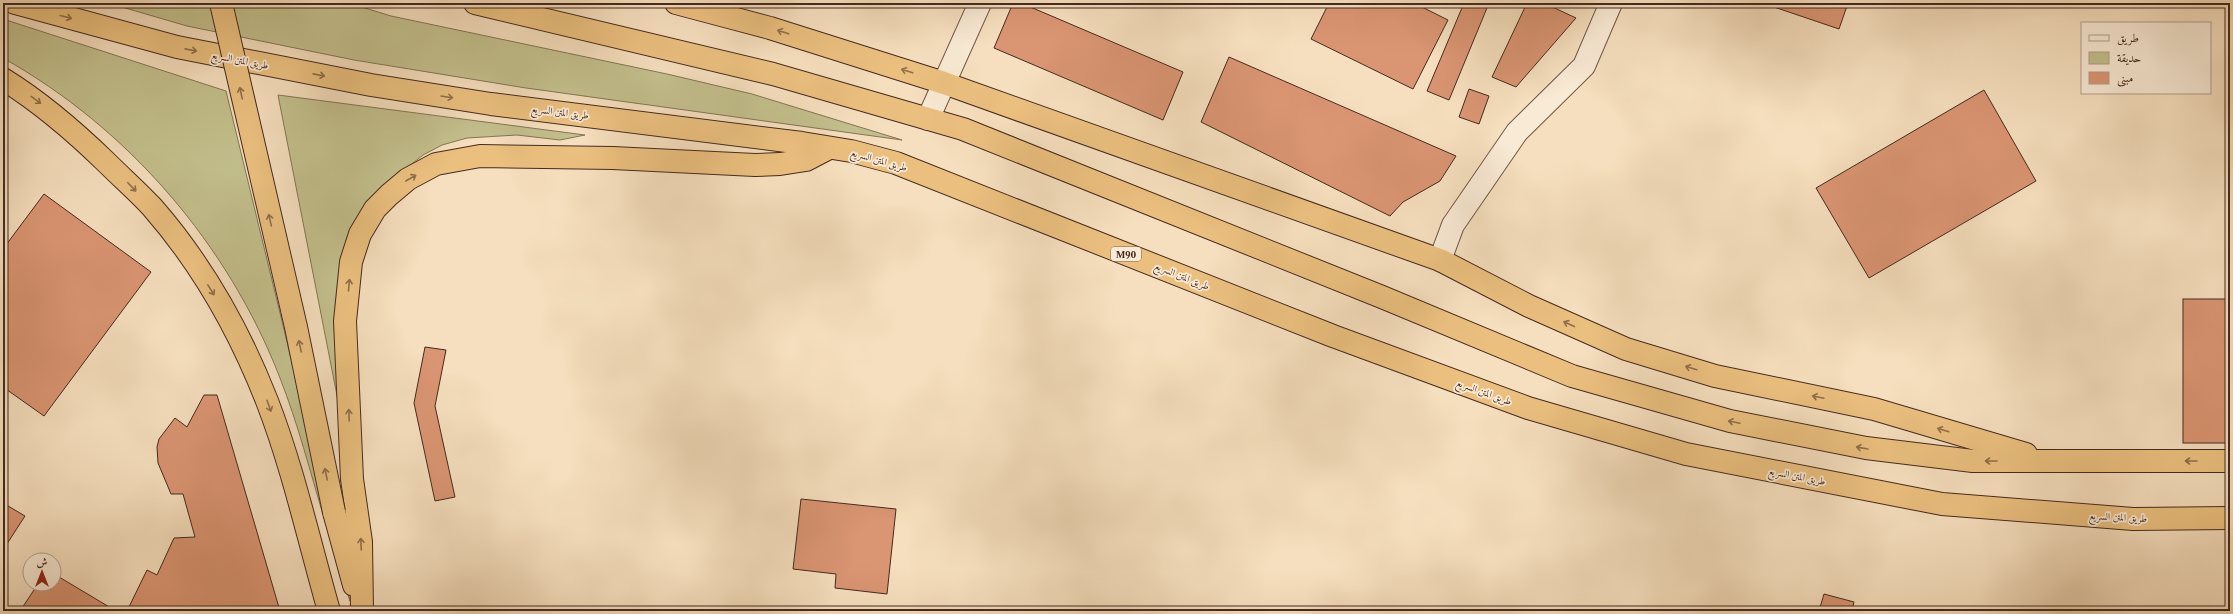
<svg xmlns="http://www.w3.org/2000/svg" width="2233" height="614" font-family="'Libre Caslon Text',Amiri,serif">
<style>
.green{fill:#c3c08d;stroke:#847556}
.building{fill:#da9572;stroke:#452a20}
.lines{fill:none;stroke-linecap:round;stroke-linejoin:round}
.minor-casing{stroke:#715748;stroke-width:24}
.highway-casing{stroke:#452a20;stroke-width:24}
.minor{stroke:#f9ead5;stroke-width:22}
.highway{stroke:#ebc07f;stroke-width:22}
.highway-bridge-casing{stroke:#452a20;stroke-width:24;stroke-linecap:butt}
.highway-bridge{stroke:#ebc07f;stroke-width:22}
.oneway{stroke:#906e4b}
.labels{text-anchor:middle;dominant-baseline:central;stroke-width:3.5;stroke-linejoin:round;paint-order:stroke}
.shield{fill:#f9ead5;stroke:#7b6456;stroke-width:1}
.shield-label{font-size:9px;font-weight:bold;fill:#452a20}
.street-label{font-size:10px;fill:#452a20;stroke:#f9ead5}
</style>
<rect width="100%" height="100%" fill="#f6dfbe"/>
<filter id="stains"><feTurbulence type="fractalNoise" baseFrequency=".005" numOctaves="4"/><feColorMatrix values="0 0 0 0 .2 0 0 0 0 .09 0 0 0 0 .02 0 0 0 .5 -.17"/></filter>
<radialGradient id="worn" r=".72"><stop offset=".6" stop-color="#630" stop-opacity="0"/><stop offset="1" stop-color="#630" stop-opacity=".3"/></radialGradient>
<!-- green -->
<g class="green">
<polygon points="108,3 349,3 391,16 667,74 752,94 902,140 526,88 354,60 187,26"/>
<path d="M 3,19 L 226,91 L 350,601 C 341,573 332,546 324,518 C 310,471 298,424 280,378 C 228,244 128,128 3,58 Z"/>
<polygon points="278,95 585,135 560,140 517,135 467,138 442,145 423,155 403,171 359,225 342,421"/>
</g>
<!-- building -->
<g class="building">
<polygon points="1013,3 1021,3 1183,72 1163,120 994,48"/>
<polygon points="1329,3 1414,3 1448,20 1413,89 1311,39"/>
<polygon points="1464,3 1489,3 1449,100 1427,91"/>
<polygon points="1527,3 1544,3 1576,18 1516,87 1492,77"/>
<polygon points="1769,3 1848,3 1839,29 1768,5"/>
<polygon points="1229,57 1456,156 1440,181 1403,202 1390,216 1201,122"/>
<polygon points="1469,89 1489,96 1479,124 1459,117"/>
<polygon points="1984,90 2036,181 1869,278 1816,188"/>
<polygon points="44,194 151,272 44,416 3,387 3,249"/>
<rect x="2183" y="299" width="47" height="144"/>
<polygon points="425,347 446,350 435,406 455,497 435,501 414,403"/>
<polygon points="204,395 217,395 280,611 127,611 147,570 157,575 174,538 195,537 183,494 171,494 158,463 157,447 159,439 175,418 187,427"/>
<polygon points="801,499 896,509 887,594 835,588 836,574 793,569"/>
<polygon points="3,503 25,516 3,550"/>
<polygon points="54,574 116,611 20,611 38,584 54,584"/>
<polygon points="1824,594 1854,602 1852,611 1819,611"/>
</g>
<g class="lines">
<!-- minor casing -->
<g class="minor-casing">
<g id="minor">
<polyline points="928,119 980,3"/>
<polyline points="1440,260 1453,225 1517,132 1584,66 1611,3"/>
</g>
</g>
<!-- highway casing -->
<g class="highway-casing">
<g id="highway">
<polyline points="15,3 177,47 371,85 491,104 802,143 851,151 896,163 1333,336 1528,408 1686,454 1942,504 2133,519 2230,518"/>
<polyline points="475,3 773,74 963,129 1382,297 1572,376 1730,421 1866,448 1973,461 2230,461"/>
<polyline points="676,3 770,28 944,83 1440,260 1529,306 1626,349 1715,376 1874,409 2026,454"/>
<path d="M 3,79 C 42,103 74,131 106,162 C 121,177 137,191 152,207 C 201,263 240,332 267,401 C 293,468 309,541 329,611"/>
<polyline points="334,512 354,585"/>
<polyline points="362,611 361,542 352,479 345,321 351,262 360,234 375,209 389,195 408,179 436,164 480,156 613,158 755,165 780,164 806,160 829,148"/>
</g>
</g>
<!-- minor -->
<use href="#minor" class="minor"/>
<!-- highway -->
<use href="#highway" class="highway"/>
<!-- highway-bridge casing -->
<g class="highway-bridge-casing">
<polyline id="highway-bridge" points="221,3 296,327 334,512"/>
</g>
<!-- highway-bridge -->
<use href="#highway-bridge" class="highway-bridge"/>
</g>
<!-- one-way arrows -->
<defs><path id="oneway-shaft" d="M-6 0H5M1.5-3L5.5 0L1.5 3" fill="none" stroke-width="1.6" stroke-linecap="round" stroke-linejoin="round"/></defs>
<g class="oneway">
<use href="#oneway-shaft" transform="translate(66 17) rotate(15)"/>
<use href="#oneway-shaft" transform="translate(783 32) rotate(-162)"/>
<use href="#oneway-shaft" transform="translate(191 50) rotate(11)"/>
<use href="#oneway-shaft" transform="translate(907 71) rotate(-162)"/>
<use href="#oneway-shaft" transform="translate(319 75) rotate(11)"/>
<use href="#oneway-shaft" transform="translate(241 93) rotate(-103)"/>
<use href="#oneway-shaft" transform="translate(447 97) rotate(9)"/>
<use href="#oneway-shaft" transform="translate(36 100) rotate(36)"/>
<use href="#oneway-shaft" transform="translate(411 178) rotate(-30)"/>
<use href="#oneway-shaft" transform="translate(132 187) rotate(46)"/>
<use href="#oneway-shaft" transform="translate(270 220) rotate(-103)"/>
<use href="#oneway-shaft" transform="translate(349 285) rotate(-85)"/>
<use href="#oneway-shaft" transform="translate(211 290) rotate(58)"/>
<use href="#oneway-shaft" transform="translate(1569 324) rotate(-156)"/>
<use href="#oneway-shaft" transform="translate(300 346) rotate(-102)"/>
<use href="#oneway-shaft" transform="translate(1691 368) rotate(-163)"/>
<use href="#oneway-shaft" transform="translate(1818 397) rotate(-168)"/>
<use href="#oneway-shaft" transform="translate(269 406) rotate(71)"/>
<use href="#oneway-shaft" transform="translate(349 415) rotate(-92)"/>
<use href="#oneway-shaft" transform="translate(1734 422) rotate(-168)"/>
<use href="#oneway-shaft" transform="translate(1943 430) rotate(-163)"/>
<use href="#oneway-shaft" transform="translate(1862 448) rotate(-170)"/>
<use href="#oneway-shaft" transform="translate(1991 461) rotate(180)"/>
<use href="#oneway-shaft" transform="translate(2191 461) rotate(180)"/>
<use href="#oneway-shaft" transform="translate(326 474) rotate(-102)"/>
<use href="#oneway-shaft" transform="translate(361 544) rotate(-93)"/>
</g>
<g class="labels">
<!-- shield labels -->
<rect class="shield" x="1111" y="247" width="30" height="14" rx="3"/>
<g class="shield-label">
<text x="1126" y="254">M90</text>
</g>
<!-- street labels -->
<g class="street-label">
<text transform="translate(240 60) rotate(11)">طريق المتن السريع</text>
<text transform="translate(560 112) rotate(7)">طريق المتن السريع</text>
<text transform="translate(879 160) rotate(16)">طريق المتن السريع</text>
<text transform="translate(1182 276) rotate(22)">طريق المتن السريع</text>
<text transform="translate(1484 392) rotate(20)">طريق المتن السريع</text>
<text transform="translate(1797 476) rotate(11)">طريق المتن السريع</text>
<text transform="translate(2118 517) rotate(3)">طريق المتن السريع</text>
</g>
</g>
<!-- margin -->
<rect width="2233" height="614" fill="none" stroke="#f6dfbe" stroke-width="16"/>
<rect x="4" y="4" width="2225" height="606" fill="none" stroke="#452a20" stroke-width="2"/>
<rect x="8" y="8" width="2217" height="598" fill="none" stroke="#452a20"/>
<!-- legend -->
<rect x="2081" y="22" width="130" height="72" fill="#f9ead5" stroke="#b19d8d"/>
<rect x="2089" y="35" width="20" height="6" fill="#f9ead5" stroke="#b19d8d"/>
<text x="2117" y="42" font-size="12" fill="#452a20">طريق</text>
<rect x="2089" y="52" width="20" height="12" fill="#c3c08d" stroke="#b19d8d"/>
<text x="2117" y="62" font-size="12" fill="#452a20">حديقة</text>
<rect x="2089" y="72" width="20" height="12" fill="#da9572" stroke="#b19d8d"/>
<text x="2117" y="82" font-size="12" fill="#452a20">مبنى</text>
<!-- north arrow -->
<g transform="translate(42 572)"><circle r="19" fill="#f9ead5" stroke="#b19d8d"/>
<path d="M0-3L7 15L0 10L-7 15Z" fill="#8f2418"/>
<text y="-6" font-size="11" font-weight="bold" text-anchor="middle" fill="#452a20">ش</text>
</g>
<rect width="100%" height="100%" filter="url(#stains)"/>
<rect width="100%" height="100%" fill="url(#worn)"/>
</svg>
